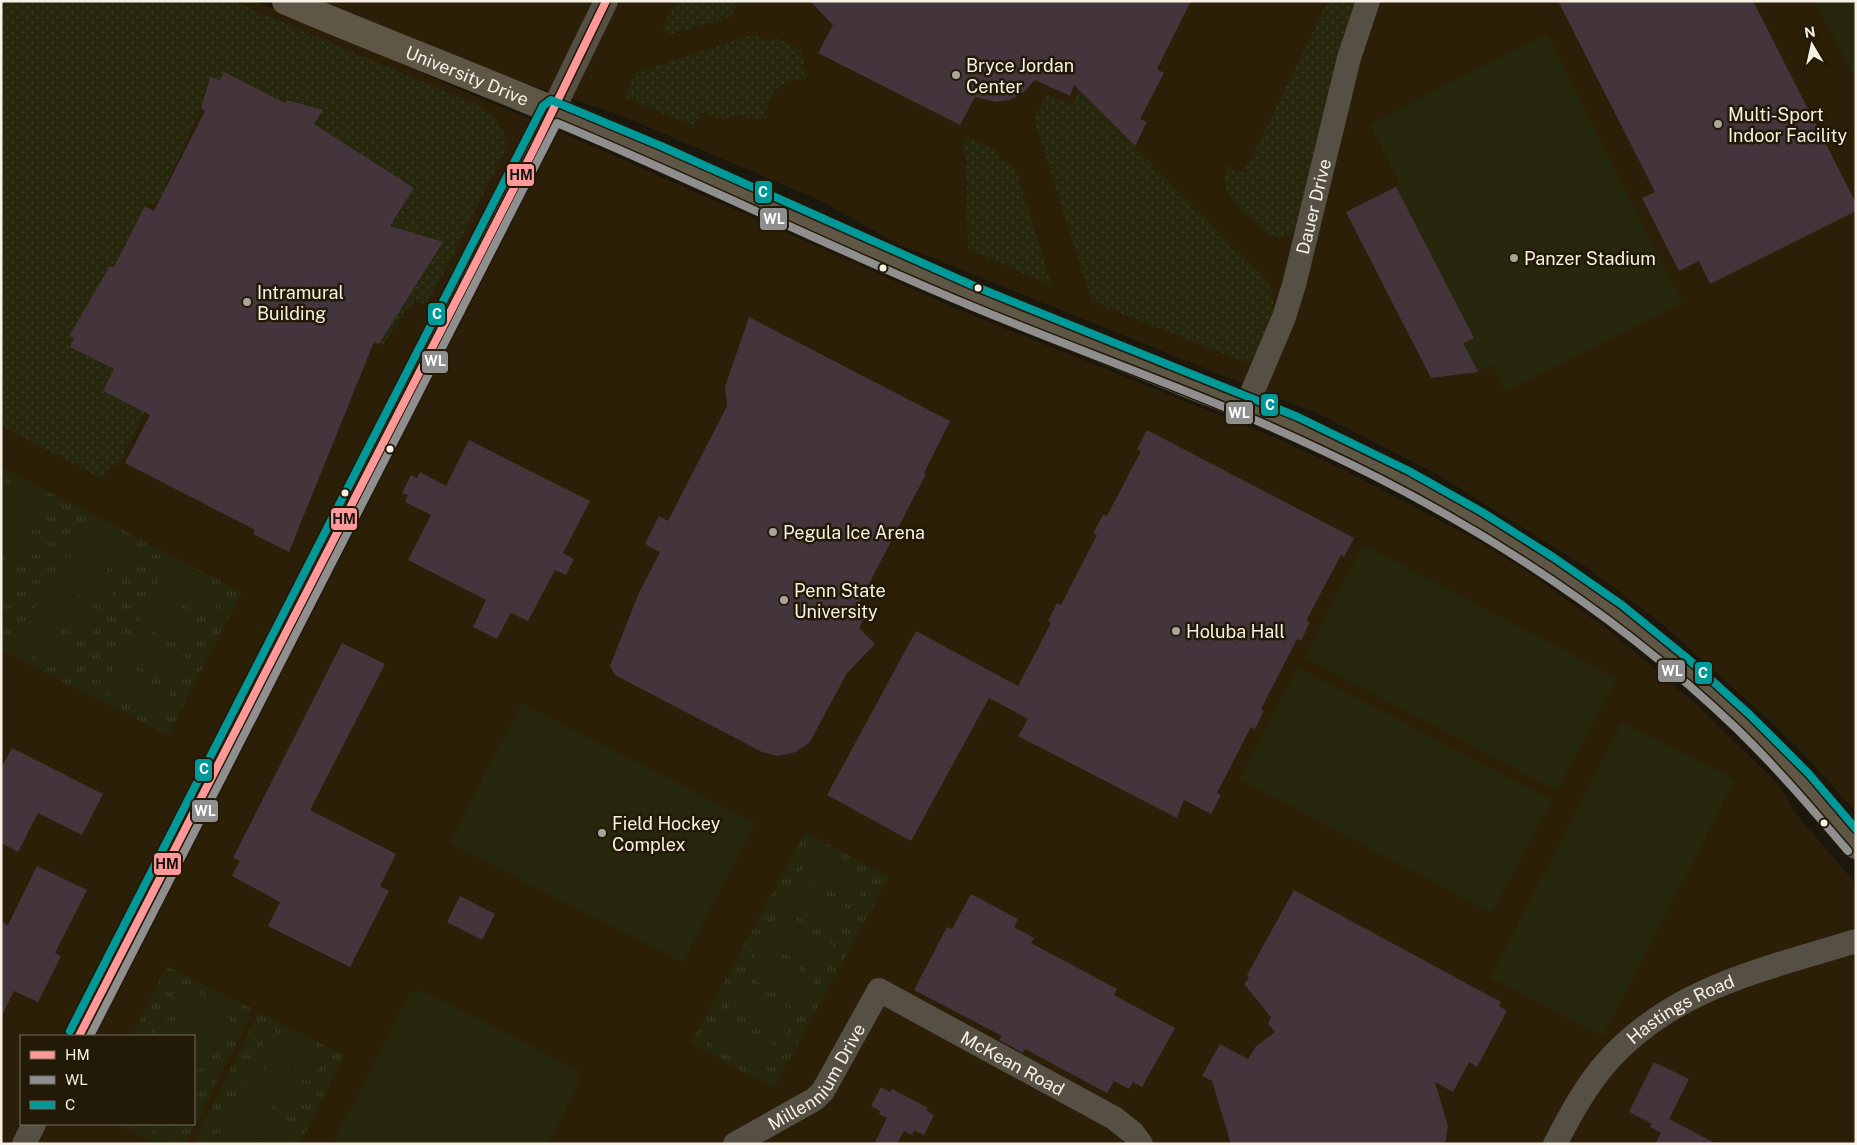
<svg xmlns="http://www.w3.org/2000/svg" width="1857" height="1145" font-family="'Public Sans',sans-serif">
<style>
.built{fill:#2b1f07;fill-rule:evenodd}
.grass{fill:url(#grass-dots)}
.park{fill:url(#park-tufts)}
.garden{fill:#26270d}
.building{fill:#43353b}
.lines{fill:none;stroke-linecap:round;stroke-linejoin:round}
.minor{stroke:#554f44;stroke-width:24}
.major{stroke:#5f5746;stroke-width:28}
.bus-1-casing{stroke:#221907;stroke-width:11}
.bus-2-casing{stroke:#221907;stroke-width:11}
.bus-3-casing{stroke:#221907;stroke-width:11}
.bus-1{stroke:#f99;stroke-width:8}
.bus-2{stroke:#8f8f8f;stroke-width:8}
.bus-3{stroke:#099;stroke-width:8}
.poi-dot{fill:#aaa599;stroke:#221907;stroke-width:2}
.bus-dot{fill:#f7f1e5;stroke:#221907;stroke-width:2}
.labels{text-anchor:middle;dominant-baseline:central;stroke-width:5;stroke-linejoin:round;paint-order:stroke}
.poi-label{font-size:18px;fill:#f7f1e5;stroke:#221907;text-anchor:start}
.street-label{font-size:18px;fill:#f7f1e5;stroke:#221907}
.line-badge{stroke:#221907;stroke-width:2}
.badge-label{font-size:14px;text-anchor:middle;font-weight:bold;fill:#fff}
.pale-badge-label{font-size:14px;text-anchor:middle;font-weight:bold;fill:#111}
</style>
<defs>
<pattern id="grass-dots" width="8" height="8" patternUnits="userSpaceOnUse" patternTransform="scale(1.25)"><rect width="8" height="8" fill="#26270d"/><path d="M2 2h.1M6 6h.1" fill="none" stroke="#3c3c24" stroke-width="1.8" stroke-linecap="round"/></pattern>
<pattern id="park-tufts" width="24" height="20" patternUnits="userSpaceOnUse" patternTransform="scale(1.25)"><rect width="24" height="20" fill="#26270d"/><path d="M3 7l-1-3M5 7V3M7 7l1-3M15 17l-1-3M17 17v-4M19 17l1-3" fill="none" stroke="#3c3c24"/></pattern>
</defs>
<rect width="100%" height="100%" fill="#1c170d"/>
<!-- built -->
<g class="built">
<path d="M 1,1 L 255,1 L 599,149 L 957,309 L 1274,437 L 1346,471 L 1473,538 L 1525,570 L 1610,631 L 1697,705 L 1780,786 L 1794,811 L 1856,884 L 1856,1144 L 1,1144 ZM 21,1036 L 194,1036 L 194,1124 L 21,1124 Z"/>
<polygon points="323,1 1856,1 1856,812 1803,753 1760,712 1661,623 1589,569 1435,473 1318,414 898,244 819,200 622,116 490,71"/>
</g>
<!-- grass -->
<g class="grass">
<polygon points="1,1 233,1 481,106 495,118 504,131 502,135 506,137 506,149 441,279 425,305 415,300 410,308 408,307 383,346 379,344 443,243 404,231 391,224 414,188 319,127 310,130 322,110 287,100 285,103 224,72 220,80 210,77 201,109 159,201 145,206 114,267 110,266 70,336 74,338 70,347 114,369 103,391 145,412 117,467 111,464 103,479 1,426"/>
<polygon points="676,1 739,1 733,13 728,18 668,35 664,32 663,26"/>
<path d="M 1328,1 L 1355,1 L 1344,35 L 1299,222 L 1290,235 L 1277,237 L 1269,234 C 1250,216 1213,195 1228,166 L 1244,173 Z"/>
<path d="M 754,34 L 770,43 L 775,37 L 802,51 L 801,56 L 805,58 L 802,65 L 808,73 L 805,80 C 781,77 765,95 767,118 L 750,119 L 738,115 L 723,120 L 701,112 L 694,126 L 624,97 L 635,73 Z"/>
<path d="M 1078,89 L 1267,280 C 1283,307 1265,340 1250,364 L 1092,302 L 1034,120 L 1047,94 L 1072,106 Z"/>
<polygon points="969,137 1000,152 998,158 1015,167 1052,286 968,249 966,158 962,147"/>
</g>
<!-- park -->
<g class="park">
<polygon points="1,467 242,592 168,735 1,650"/>
<polygon points="805,832 889,877 774,1088 691,1043"/>
<polygon points="167,966 253,1009 185,1144 157,1144 117,1124 194,1124 194,1036 132,1036"/>
<polygon points="259,1012 344,1055 300,1144 193,1144"/>
</g>
<!-- garden -->
<g class="garden">
<polygon points="1815,1 1856,1 1856,81"/>
<polygon points="1547,34 1683,303 1505,392 1492,365 1478,372 1431,378 1346,212 1400,184 1370,124"/>
<polygon points="1,481 51,506 38,532 1,513"/>
<polygon points="81,521 136,549 122,575 67,546"/>
<polygon points="1,523 34,540 20,565 1,555"/>
<polygon points="1363,545 1617,678 1557,791 1304,657"/>
<polygon points="63,554 118,583 105,608 50,580"/>
<polygon points="167,564 222,593 209,618 154,590"/>
<polygon points="1,565 16,573 3,598 1,597"/>
<polygon points="46,587 101,615 88,641 33,613"/>
<polygon points="150,598 205,626 192,652 137,623"/>
<polygon points="28,622 83,650 70,676 15,647"/>
<polygon points="133,631 188,659 174,685 119,656"/>
<polygon points="115,666 170,694 157,719 101,691"/>
<polygon points="1298,667 1552,800 1492,913 1239,779"/>
<polygon points="522,703 755,823 683,963 449,843"/>
<polygon points="1622,722 1735,780 1603,1036 1490,978"/>
<polygon points="814,848 869,878 855,904 799,875"/>
<polygon points="796,881 852,912 838,938 781,908"/>
<polygon points="777,915 833,944 819,972 763,942"/>
<polygon points="759,948 816,979 801,1006 745,975"/>
<polygon points="742,983 797,1013 783,1039 728,1009"/>
<polygon points="179,984 234,1011 221,1037 166,1009"/>
<polygon points="421,990 578,1070 581,1080 547,1144 332,1144 410,993"/>
<polygon points="162,1017 217,1044 204,1070 194,1064 194,1036 152,1036"/>
<polygon points="723,1017 778,1047 764,1073 709,1043"/>
<polygon points="270,1029 325,1056 312,1082 257,1054"/>
<polygon points="252,1063 307,1090 295,1116 239,1089"/>
<polygon points="234,1096 290,1124 280,1144 265,1144 221,1122"/>
<polygon points="138,1124 176,1124 169,1139"/>
<polygon points="217,1132 242,1144 211,1144"/>
</g>
<!-- building -->
<g class="building">
<polygon points="810,1 1191,1 1157,69 1164,73 1140,119 1147,122 1135,146 1074,85 1070,96 1035,80 1024,92 1010,100 995,102 975,97 960,125 818,53 833,25"/>
<polygon points="1558,1 1753,1 1856,203 1856,211 1710,284 1699,261 1679,271 1642,198 1655,192"/>
<polygon points="224,72 285,103 287,100 323,110 314,124 414,188 390,226 443,242 379,344 374,342 289,552 253,534 255,530 125,463 150,415 103,391 114,369 70,347 74,338 69,336 110,266 114,267 145,206 154,211 205,111 201,109 210,77 220,80"/>
<polygon points="1396,187 1474,338 1463,343 1478,372 1431,378 1346,212"/>
<polygon points="749,317 950,421 924,473 926,474 855,611 865,617 859,628 875,644 847,673 810,742 796,752 778,756 762,752 615,675 610,666 638,595 660,552 645,544 659,516 668,521 727,406 725,387"/>
<polygon points="1147,430 1354,538 1344,557 1341,555 1306,621 1310,622 1301,641 1297,639 1261,709 1264,711 1255,729 1251,727 1217,793 1221,795 1211,814 1184,800 1177,818 1018,736 1028,719 989,698 911,841 827,795 916,631 1018,686 1051,623 1048,621 1057,603 1061,605 1097,535 1093,533 1103,515 1107,516 1141,451 1137,449"/>
<polygon points="469,440 590,501 563,553 574,559 566,575 555,570 528,621 511,613 497,639 473,627 486,600 408,560 431,515 405,502 408,495 402,493 411,475 417,478 420,472 446,486"/>
<polygon points="342,643 385,664 310,810 396,854 380,886 389,891 350,967 268,926 280,902 232,876 240,861 233,858"/>
<polygon points="12,748 103,794 82,835 38,813 18,852 1,843 1,768"/>
<polygon points="37,866 87,890 55,953 61,956 38,1002 14,991 1,1017 1,921 8,925"/>
<polygon points="1294,890 1501,1002 1499,1006 1507,1011 1477,1067 1469,1062 1453,1092 1435,1082 1448,1126 1445,1144 1231,1144 1212,1081 1202,1076 1220,1044 1248,1059 1256,1046 1275,1032 1268,1024 1271,1017 1244,984 1249,978 1247,975"/>
<polygon points="971,894 1018,919 1014,927 1034,938 1031,943 1117,989 1114,995 1175,1028 1142,1087 1133,1082 1129,1089 1114,1081 1107,1093 1025,1049 1023,1053 999,1040 1002,1036 914,990 947,927 952,929"/>
<polygon points="460,896 495,914 482,940 447,922"/>
<polygon points="1654,1062 1689,1079 1669,1119 1717,1144 1655,1144 1661,1133 1650,1127 1652,1124 1629,1112"/>
<polygon points="881,1087 890,1092 892,1089 928,1108 926,1110 934,1115 924,1135 914,1130 912,1135 904,1131 897,1144 874,1144 887,1118 879,1114 880,1111 871,1106"/>
</g>
<g class="lines">
<!-- minor -->
<g class="minor">
<path id="s1" d="M 1246,407 L 1284,317 L 1294,285 L 1349,58 L 1368,1"/>
<polyline points="79,1036 534,149 606,1"/>
<polyline points="24,1144 34,1124"/>
<path id="s2" d="M 735,1144 L 815,1099 L 823,1091 L 879,990 L 1114,1118 L 1133,1133 L 1141,1144"/>
<path id="s3" d="M 1555,1144 C 1570,1116 1585,1087 1606,1063 C 1673,987 1763,970 1856,941"/>
</g>
<!-- major -->
<path class="major" id="s4" d="M 286,1 C 391,46 499,86 604,132 C 720,182 834,237 951,287 C 1029,320 1108,351 1186,383 C 1234,402 1282,420 1328,442 C 1529,536 1717,671 1856,845"/>
<!-- bus-1 casing -->
<g class="bus-1-casing">
<polyline id="bus-1" points="79,1036 534,149 606,1"/>
</g>
<!-- bus-2 casing -->
<g class="bus-2-casing">
<path id="bus-2" d="M 90,1036 L 557,123 C 696,181 831,248 971,306 C 1086,354 1206,395 1319,449 C 1471,520 1616,613 1737,729 C 1777,768 1812,809 1848,851"/>
</g>
<!-- bus-3 casing -->
<g class="bus-3-casing">
<polyline id="bus-3" points="70,1031 543,106 551,100 661,146 974,286 1298,417 1409,471 1482,512 1553,557 1622,605 1687,658 1750,715 1809,774 1856,829"/>
</g>
<!-- bus-1 -->
<use href="#bus-1" class="bus-1"/>
<!-- bus-2 -->
<use href="#bus-2" class="bus-2"/>
<!-- bus-3 -->
<use href="#bus-3" class="bus-3"/>
</g>
<!-- markers -->
<g class="poi-dot">
<circle cx="956" cy="75" r="5"/>
<circle cx="1718" cy="124" r="5"/>
<circle cx="1514" cy="258" r="5"/>
<circle cx="247" cy="302" r="5"/>
<circle cx="773" cy="532" r="5"/>
<circle cx="784" cy="600" r="5"/>
<circle cx="1176" cy="631" r="5"/>
<circle cx="602" cy="833" r="5"/>
</g>
<g class="bus-dot">
<circle cx="883" cy="268" r="4.5"/>
<circle cx="978" cy="288" r="4.5"/>
<circle cx="390" cy="449" r="4.5"/>
<circle cx="345" cy="493" r="4.5"/>
<circle cx="1824" cy="823" r="4.5"/>
</g>
<g class="labels">
<!-- poi labels -->
<g class="poi-label">
<text x="966" y="65">Bryce Jordan<tspan x="966" dy="21">Center</tspan></text>
<text x="1728" y="114">Multi-Sport<tspan x="1728" dy="21">Indoor Facility</tspan></text>
<text x="1524" y="258">Panzer Stadium</text>
<text x="257" y="292">Intramural<tspan x="257" dy="21">Building</tspan></text>
<text x="783" y="532">Pegula Ice Arena</text>
<text x="794" y="590">Penn State<tspan x="794" dy="21">University</tspan></text>
<text x="1186" y="631">Holuba Hall</text>
<text x="612" y="823">Field Hockey<tspan x="612" dy="21">Complex</tspan></text>
</g>
<!-- street labels -->
<g class="street-label">
<text stroke="none"><textPath href="#s4" startOffset="196">University Drive</textPath></text>
<text stroke="none"><textPath href="#s1" startOffset="212">Dauer Drive</textPath></text>
<text stroke="none"><textPath href="#s3" startOffset="189">Hastings Road</textPath></text>
<text stroke="none"><textPath href="#s2" startOffset="371">McKean Road</textPath></text>
<text stroke="none"><textPath href="#s2" startOffset="109">Millennium Drive</textPath></text>
</g>
</g>
<g class="line-badge">
<rect x="506" y="163" width="29" height="24" rx="5" fill="#f99"/>
<rect x="754" y="180" width="19" height="24" rx="5" fill="#099"/>
<rect x="759" y="207" width="29" height="24" rx="5" fill="#8f8f8f"/>
<rect x="427" y="302" width="19" height="24" rx="5" fill="#099"/>
<rect x="421" y="350" width="28" height="24" rx="5" fill="#8f8f8f"/>
<rect x="1260" y="393" width="19" height="24" rx="5" fill="#099"/>
<rect x="1225" y="401" width="29" height="24" rx="5" fill="#8f8f8f"/>
<rect x="330" y="507" width="28" height="24" rx="5" fill="#f99"/>
<rect x="1657" y="659" width="29" height="24" rx="5" fill="#8f8f8f"/>
<rect x="1694" y="661" width="19" height="24" rx="5" fill="#099"/>
<rect x="194" y="758" width="19" height="24" rx="5" fill="#099"/>
<rect x="191" y="799" width="28" height="24" rx="5" fill="#8f8f8f"/>
<rect x="153" y="852" width="29" height="24" rx="5" fill="#f99"/>
</g>
<g class="badge-label">
<text x="763" y="197">C</text>
<text x="774" y="224">WL</text>
<text x="437" y="319">C</text>
<text x="435" y="366">WL</text>
<text x="1270" y="410">C</text>
<text x="1239" y="418">WL</text>
<text x="1672" y="676">WL</text>
<text x="1703" y="678">C</text>
<text x="204" y="774">C</text>
<text x="205" y="816">WL</text>
</g>
<g class="pale-badge-label">
<text x="521" y="180">HM</text>
<text x="344" y="524">HM</text>
<text x="167" y="869">HM</text>
</g>
<!-- border -->
<rect width="1857" height="1145" fill="none" stroke="#f7f1e5" stroke-width="5"/>
<!-- legend -->
<rect x="20" y="1035" width="175" height="90" fill="#221907" stroke="#776f60"/>
<rect x="30" y="1051" width="25" height="8" fill="#ff9999" stroke="#776f60"/>
<text x="65" y="1060" font-size="15" fill="#f7f1e5">HM</text>
<rect x="30" y="1076" width="25" height="8" fill="#8f8f8f" stroke="#776f60"/>
<text x="65" y="1085" font-size="15" fill="#f7f1e5">WL</text>
<rect x="30" y="1101" width="25" height="8" fill="#009999" stroke="#776f60"/>
<text x="65" y="1110" font-size="15" fill="#f7f1e5">C</text>
<!-- north arrow -->
<g transform="translate(1812 45) rotate(351)" stroke="#221907" stroke-width="4" paint-order="stroke">
<path d="M0-4L9 19L0 12L-9 19Z" fill="#f7f1e5"/>
<text y="-8" font-size="14" font-weight="bold" text-anchor="middle" fill="#f7f1e5">N</text>
</g>
</svg>
